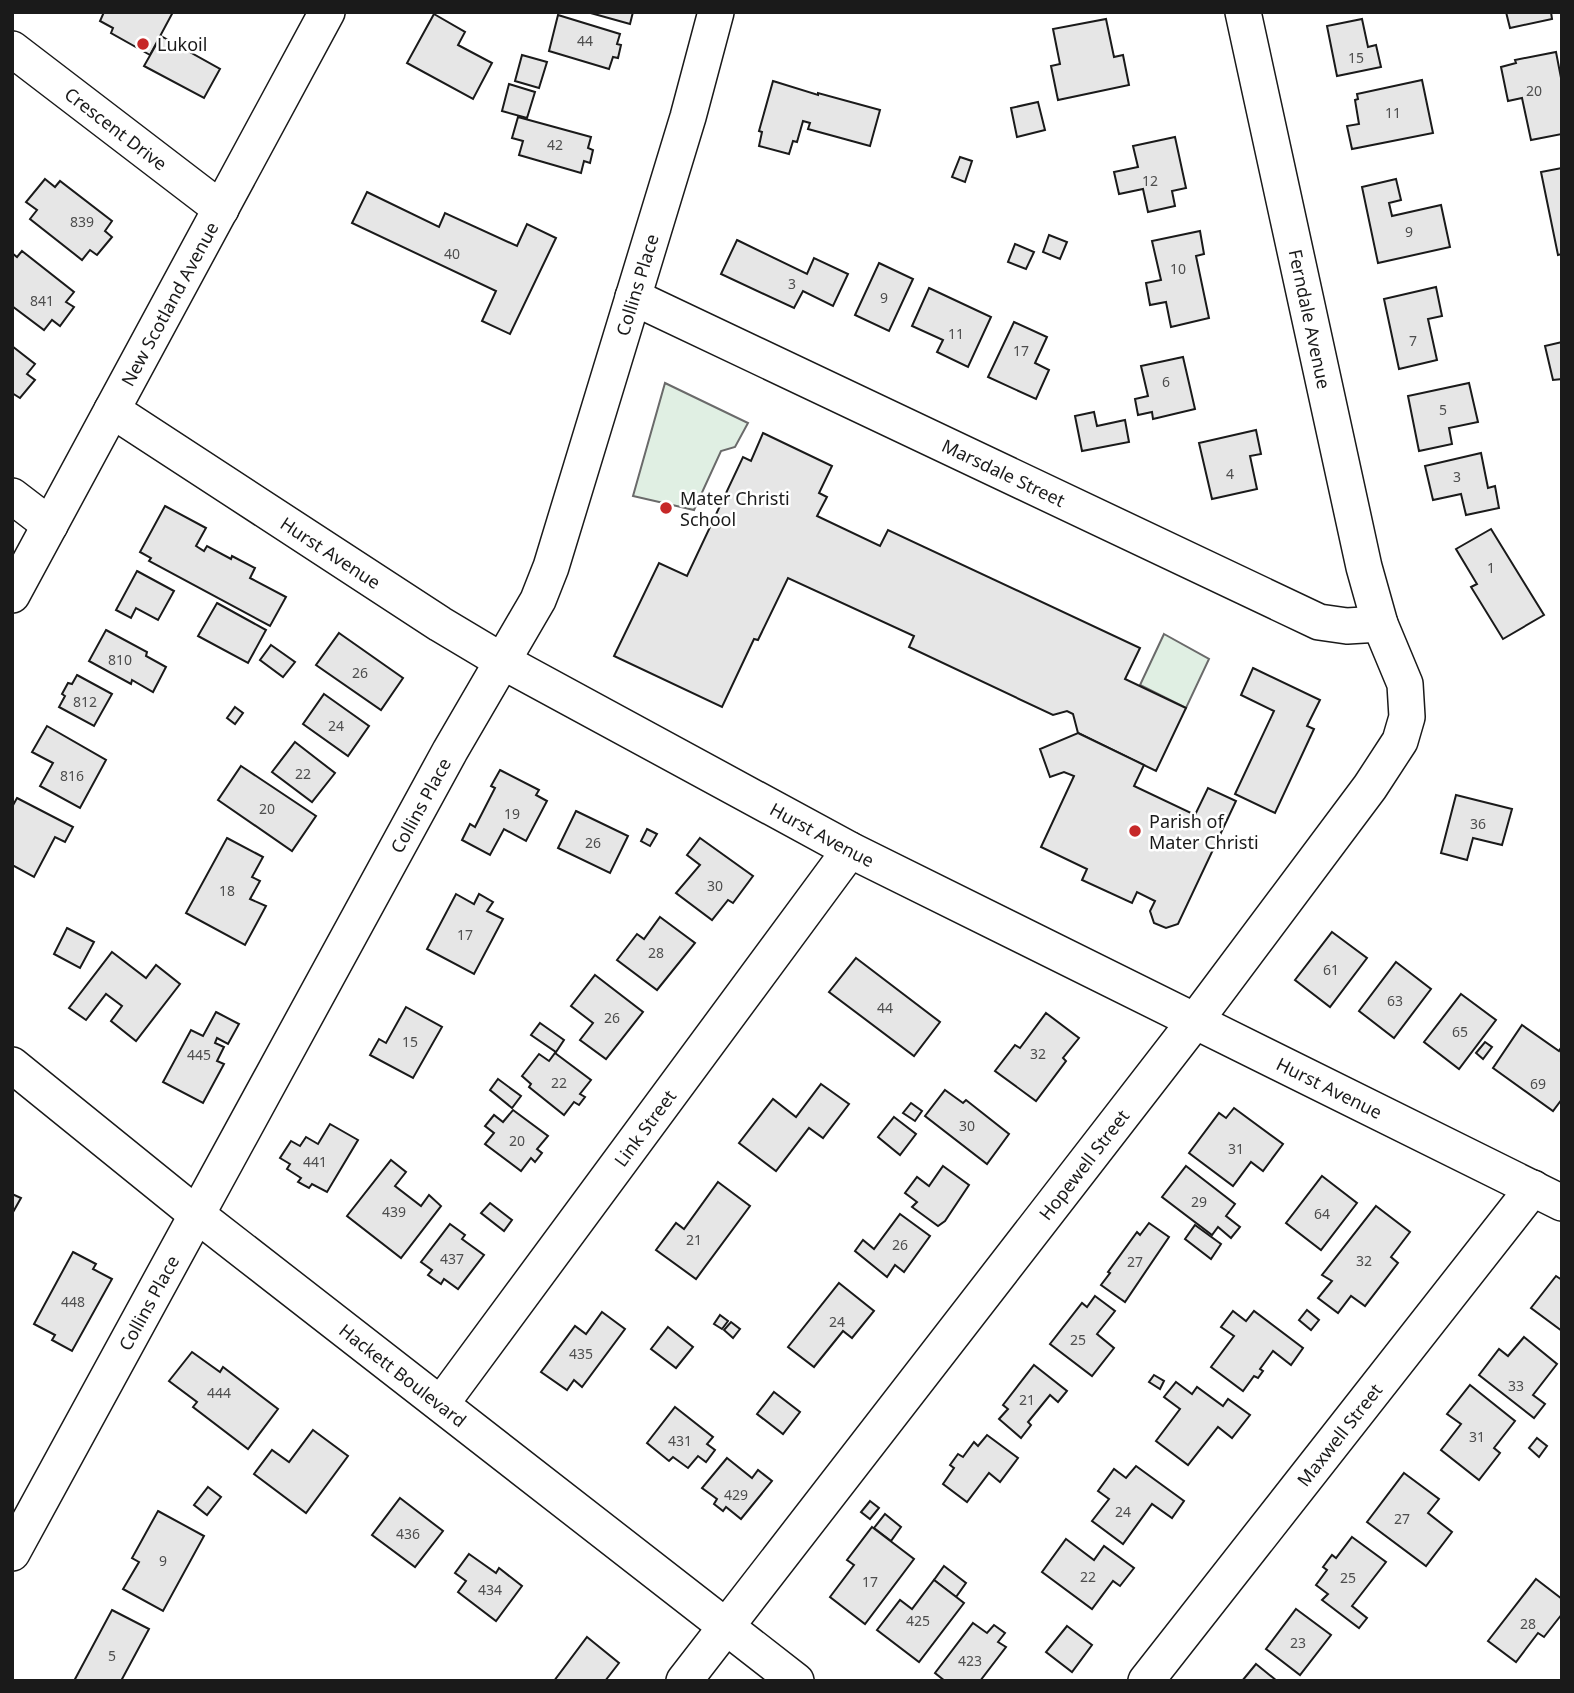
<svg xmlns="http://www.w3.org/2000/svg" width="1574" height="1693" font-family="'Noto Sans',sans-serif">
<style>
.green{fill:#e0efe3;stroke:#6a6a6a;stroke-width:2}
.building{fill:#e6e6e6;stroke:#1a1a1a;stroke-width:2}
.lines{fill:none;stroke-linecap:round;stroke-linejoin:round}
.minor-casing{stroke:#1a1a1a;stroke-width:38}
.minor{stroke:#fff;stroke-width:35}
.poi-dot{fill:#c62828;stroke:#fff;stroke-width:2.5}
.labels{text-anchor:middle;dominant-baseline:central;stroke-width:5;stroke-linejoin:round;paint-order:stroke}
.number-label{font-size:14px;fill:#4d4d4d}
.poi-label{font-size:18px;fill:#1a1a1a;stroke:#fff;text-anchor:start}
.street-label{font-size:18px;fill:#1a1a1a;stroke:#fff}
</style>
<rect width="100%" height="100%" fill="#fff"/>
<!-- green -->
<g class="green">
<polygon points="665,383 748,423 735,447 721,451 694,510 633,496"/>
<polygon points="1164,634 1209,659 1186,708 1140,685"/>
</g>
<!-- building -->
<g class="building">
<polygon points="104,12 173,12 150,55 111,33 113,28 100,21"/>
<polygon points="587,12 633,12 630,24"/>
<polygon points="1506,12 1551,12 1552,19 1510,28"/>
<polygon points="434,14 465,32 458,45 492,63 473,99 407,63"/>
<polygon points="558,15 620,34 617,44 621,45 618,58 613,57 609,69 549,51"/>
<polygon points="1106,19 1114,57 1123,55 1129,85 1058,100 1051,66 1060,64 1053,29"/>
<polygon points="1362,19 1368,47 1376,45 1381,67 1337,76 1327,26"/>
<polygon points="161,36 220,69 204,98 144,66"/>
<polygon points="1556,52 1562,83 1562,134 1531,140 1522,98 1508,101 1501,67 1516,63 1515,60"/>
<polygon points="522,55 547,62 539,88 515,81"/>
<polygon points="1422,80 1433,133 1352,149 1347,126 1359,124 1355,100 1358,99 1357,94"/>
<polygon points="773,81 818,95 818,93 880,110 870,146 808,129 810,123 803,121 797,142 793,141 789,154 759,146 762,132 759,131"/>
<polygon points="509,84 535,92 527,118 502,111"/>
<polygon points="1038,102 1045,130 1017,137 1011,108"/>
<polygon points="518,117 591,137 588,148 593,150 590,163 584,161 581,173 519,155 523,141 512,138"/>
<polygon points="1175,137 1186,188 1172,191 1175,206 1148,212 1143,189 1119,194 1114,172 1138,167 1133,146"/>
<polygon points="960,157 972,161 965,182 952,177"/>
<polygon points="1562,168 1562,254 1558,255 1541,172"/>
<polygon points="45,179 55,187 60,181 112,221 105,231 112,237 97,255 90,250 82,260 30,219 37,210 26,202"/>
<polygon points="1396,179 1401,200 1389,203 1392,216 1441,205 1450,247 1378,263 1362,187"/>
<polygon points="367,192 439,227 445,213 517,246 527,224 556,238 510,334 482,321 496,291 352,223"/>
<polygon points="1200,231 1204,254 1196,256 1209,318 1171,327 1166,302 1150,305 1146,283 1161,280 1152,241"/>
<polygon points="1049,235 1067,242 1060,259 1043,252"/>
<polygon points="737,240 807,274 814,258 848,274 833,306 803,291 794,308 721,274"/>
<polygon points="1015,244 1034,252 1026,269 1008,262"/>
<polygon points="22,251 74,292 66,302 74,307 60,326 52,320 44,330 12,306 12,253 17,257"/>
<polygon points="879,263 913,279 889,331 855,315"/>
<polygon points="1436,287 1442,316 1428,319 1437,360 1399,369 1384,299"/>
<polygon points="929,288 991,317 968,367 937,352 943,340 912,326"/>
<polygon points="1014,322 1047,337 1035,363 1049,370 1036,399 988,377"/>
<polygon points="1562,342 1562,379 1553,380 1545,346"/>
<polygon points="12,346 35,364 27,374 35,380 20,398 12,393"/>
<polygon points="1183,357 1195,409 1153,419 1152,412 1138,415 1135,399 1148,396 1141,366"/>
<polygon points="1469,383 1478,422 1449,428 1452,444 1419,451 1408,396"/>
<polygon points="1094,412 1097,426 1125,420 1129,442 1082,451 1075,416"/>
<polygon points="1256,430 1261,454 1250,456 1257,489 1212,499 1199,443"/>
<polygon points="763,433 832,466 819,493 827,497 817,516 880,546 888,530 1140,648 1125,679 1186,708 1156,771 1078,733 1073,714 1067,711 1053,715 909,647 914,636 788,578 758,640 754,639 722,707 614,656 659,563 687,576 743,457 751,461"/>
<polygon points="1481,453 1488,488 1495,486 1499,508 1466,515 1461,494 1433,500 1425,466"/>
<polygon points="165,506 206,528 196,546 204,551 207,546 231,559 232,556 255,568 250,578 286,597 270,626 149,561 151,558 140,552"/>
<polygon points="1491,529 1544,615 1503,639 1471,587 1477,584 1456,549"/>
<polygon points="137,571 174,591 158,620 136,608 131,618 116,610"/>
<polygon points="217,603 266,630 248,663 198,636"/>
<polygon points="106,630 147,652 146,656 166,667 153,692 132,680 131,684 89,661"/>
<polygon points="339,633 403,678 381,710 316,665"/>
<polygon points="271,645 295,662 283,677 260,660"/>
<polygon points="1253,668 1320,700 1307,726 1314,729 1275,813 1235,794 1274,711 1241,695"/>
<polygon points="77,675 112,694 94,726 59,707 65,696 62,694 68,683 72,684"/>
<polygon points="324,694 369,726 348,756 303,724"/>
<polygon points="235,707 243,713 235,724 227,718"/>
<polygon points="47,726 106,760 80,808 40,786 53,763 32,752"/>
<polygon points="1078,733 1144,765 1134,786 1195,815 1208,788 1236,801 1178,924 1166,928 1154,923 1150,911 1155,901 1137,892 1132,903 1082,880 1087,869 1041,847 1074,776 1064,772 1050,777 1040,749"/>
<polygon points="295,742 335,773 312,802 272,772"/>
<polygon points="241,766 316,816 292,851 218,800"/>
<polygon points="500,770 539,790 536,795 547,801 526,841 504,829 490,855 462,840 470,824 475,827 495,788 491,786"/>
<polygon points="1456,795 1512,809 1502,845 1473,838 1467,860 1441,853"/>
<polygon points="17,798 73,827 65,842 55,837 34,877 12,865 12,807"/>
<polygon points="576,811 628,836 610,873 558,848"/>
<polygon points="647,829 657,834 650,846 641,841"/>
<polygon points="227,838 263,857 252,877 260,881 250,899 266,906 245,945 186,913"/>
<polygon points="700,838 753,876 733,903 728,900 712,920 676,893 700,865 687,855"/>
<polygon points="456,894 474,904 479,894 493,902 487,911 503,919 474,974 427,949"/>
<polygon points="660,917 695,943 657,990 617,960 637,934 644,939"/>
<polygon points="67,928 94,942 80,968 54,954"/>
<polygon points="1332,932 1367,958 1330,1007 1295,980"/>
<polygon points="112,952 146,978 156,965 180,984 136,1041 111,1021 122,1006 106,994 86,1020 69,1008"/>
<polygon points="856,958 940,1022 914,1056 829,992"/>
<polygon points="1396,962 1431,989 1394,1038 1359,1011"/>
<polygon points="595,975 643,1012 606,1059 580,1040 593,1023 571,1006"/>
<polygon points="1461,994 1496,1020 1459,1069 1424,1042"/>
<polygon points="406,1007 442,1027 413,1078 370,1055 379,1039 386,1043"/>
<polygon points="216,1012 239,1024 228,1044 217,1038 215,1043 224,1047 217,1061 224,1064 203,1103 163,1082 191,1030 203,1036"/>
<polygon points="1046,1013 1079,1038 1063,1058 1066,1061 1036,1101 995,1071 1015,1045 1020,1048"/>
<polygon points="540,1023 564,1040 556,1052 531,1035"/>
<polygon points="1522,1025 1559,1051 1562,1046 1562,1099 1553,1111 1493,1068"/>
<polygon points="1485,1042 1492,1047 1483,1059 1476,1053"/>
<polygon points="555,1053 591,1080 580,1094 585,1097 579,1105 574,1102 564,1115 529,1087 531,1084 522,1076 539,1054 549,1061"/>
<polygon points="498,1079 521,1096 512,1108 490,1090"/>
<polygon points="821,1084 849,1104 823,1138 809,1128 776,1171 739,1143 773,1099 796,1117"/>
<polygon points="945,1090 963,1103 966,1100 1009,1134 987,1164 925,1116"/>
<polygon points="911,1103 922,1111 915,1121 903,1113"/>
<polygon points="1234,1108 1283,1144 1263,1171 1251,1162 1233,1186 1189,1153 1219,1113 1226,1118"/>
<polygon points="513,1110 548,1136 537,1149 542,1153 535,1162 531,1158 521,1171 485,1144 494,1133 485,1126 494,1115 503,1122"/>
<polygon points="894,1117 916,1134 900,1155 878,1137"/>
<polygon points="330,1124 358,1140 327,1192 312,1184 309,1188 298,1182 301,1178 287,1169 290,1164 280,1158 291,1141 300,1146 306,1137 318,1144"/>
<polygon points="391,1160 406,1172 395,1186 421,1206 429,1195 441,1206 401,1258 347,1216"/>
<polygon points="943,1166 969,1185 945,1221 938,1226 912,1207 917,1202 905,1193 917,1177 929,1186"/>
<polygon points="1186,1166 1235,1204 1226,1216 1240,1227 1231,1238 1218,1227 1212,1235 1162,1197"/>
<polygon points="1322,1176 1357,1203 1321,1250 1286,1223"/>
<polygon points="718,1182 750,1206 696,1279 656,1250 676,1223 684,1229"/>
<polygon points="12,1194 21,1198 12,1214"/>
<polygon points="490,1203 512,1220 504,1231 481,1213"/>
<polygon points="1376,1206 1410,1232 1391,1257 1398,1263 1365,1306 1351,1296 1338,1313 1318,1298 1332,1281 1322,1275"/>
<polygon points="900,1214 930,1236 904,1272 895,1265 887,1277 855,1251 863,1240 874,1249"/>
<polygon points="1149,1223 1169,1237 1125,1302 1101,1285 1110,1273 1108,1272 1137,1232 1140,1235"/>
<polygon points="450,1224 465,1235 462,1239 484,1255 458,1289 444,1279 441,1284 428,1275 432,1270 421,1262"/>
<polygon points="1195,1225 1221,1244 1211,1259 1185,1239"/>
<polygon points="73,1252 96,1264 93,1269 112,1279 72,1351 52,1340 55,1335 34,1324"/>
<polygon points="1556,1276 1562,1280 1562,1331 1531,1308"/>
<polygon points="839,1283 874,1311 852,1338 843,1331 814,1367 788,1347"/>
<polygon points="1095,1296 1115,1311 1097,1334 1114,1348 1092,1376 1050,1344 1082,1303 1087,1307"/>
<polygon points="1307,1310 1319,1320 1311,1330 1299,1320"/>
<polygon points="1233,1311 1246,1321 1254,1311 1303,1348 1291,1365 1273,1351 1260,1369 1263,1371 1258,1378 1254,1376 1243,1391 1211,1367 1234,1336 1221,1327"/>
<polygon points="602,1312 625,1329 582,1387 574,1380 567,1390 541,1372 575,1326 586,1334"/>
<polygon points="720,1315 728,1321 722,1329 714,1324"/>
<polygon points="731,1322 740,1329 733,1338 724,1330"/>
<polygon points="668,1327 693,1347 676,1368 651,1349"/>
<polygon points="1524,1337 1557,1364 1533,1395 1545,1404 1534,1418 1479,1375 1499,1349 1508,1356"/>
<polygon points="192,1352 220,1372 223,1367 278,1409 248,1449 193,1407 197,1402 169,1381"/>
<polygon points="1034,1365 1067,1391 1058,1402 1050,1395 1028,1422 1031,1425 1021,1438 999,1419 1008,1409 1003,1405"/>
<polygon points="1154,1375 1164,1381 1160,1389 1149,1382"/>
<polygon points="1176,1382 1192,1394 1197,1387 1223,1406 1228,1399 1250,1415 1232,1438 1218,1427 1188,1465 1156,1441 1180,1409 1164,1397"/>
<polygon points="1470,1385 1515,1421 1494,1448 1500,1453 1479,1480 1441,1450 1461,1424 1447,1414"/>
<polygon points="774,1392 800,1412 783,1434 757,1414"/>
<polygon points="675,1407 713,1437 707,1444 715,1450 706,1462 698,1456 688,1468 673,1457 669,1461 647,1443"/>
<polygon points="313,1430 348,1456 306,1513 254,1474 272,1450 289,1462"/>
<polygon points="987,1435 1018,1458 1000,1482 989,1473 967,1502 943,1484 954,1468 950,1465 958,1454 963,1457 974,1442 978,1446"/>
<polygon points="1537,1438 1547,1446 1539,1457 1529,1448"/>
<polygon points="727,1458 752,1478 758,1470 772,1481 741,1519 726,1507 723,1511 714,1504 717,1499 702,1488"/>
<polygon points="1136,1466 1184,1501 1172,1518 1152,1504 1123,1544 1092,1521 1109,1499 1098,1491 1114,1469 1126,1478"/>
<polygon points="1404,1473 1439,1499 1428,1513 1452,1532 1426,1566 1367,1522"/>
<polygon points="208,1487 221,1497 207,1515 194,1505"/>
<polygon points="400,1498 443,1531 415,1567 372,1535"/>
<polygon points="870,1501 879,1508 870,1519 861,1512"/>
<polygon points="158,1511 204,1536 163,1611 123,1589 139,1562 132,1558"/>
<polygon points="885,1514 901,1527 891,1541 874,1528"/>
<polygon points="872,1527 914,1559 865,1624 830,1597 854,1565 847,1560"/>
<polygon points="1352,1537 1386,1562 1352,1606 1367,1618 1359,1628 1322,1600 1328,1594 1316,1585 1327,1570 1323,1567 1332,1555 1336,1558"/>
<polygon points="1066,1539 1094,1560 1104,1546 1134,1568 1120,1586 1113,1581 1092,1609 1042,1572"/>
<polygon points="469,1554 496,1573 499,1568 522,1586 496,1621 458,1592 466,1581 455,1573"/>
<polygon points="944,1566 966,1583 956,1597 934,1580"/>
<polygon points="1536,1579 1562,1599 1562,1614 1544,1637 1538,1633 1516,1662 1488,1641"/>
<polygon points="934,1580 964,1603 919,1662 877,1630 900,1600 912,1609"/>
<polygon points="1296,1609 1331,1635 1300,1675 1266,1649"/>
<polygon points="112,1610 149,1629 121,1681 74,1681"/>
<polygon points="973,1623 987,1633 994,1625 1005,1633 998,1642 1006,1647 980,1681 945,1681 935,1673"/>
<polygon points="1067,1626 1092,1645 1072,1672 1046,1652"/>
<polygon points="587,1637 619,1663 605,1681 554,1681"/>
<polygon points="1256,1664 1277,1681 1242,1681"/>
</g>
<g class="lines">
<!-- minor casing -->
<g class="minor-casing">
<g id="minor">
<path id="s1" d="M 12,49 L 221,209"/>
<path id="s2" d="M 633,297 L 1319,622 L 1347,626 L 1380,624"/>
<path id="s3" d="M 112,410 L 440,624 L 502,661 L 850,850 L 1562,1203"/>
<polyline points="12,496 50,525"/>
<path id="s4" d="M 12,595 L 327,12"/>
<path id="s5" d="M 12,1065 L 196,1214 L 796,1681"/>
<path id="s6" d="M 441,1404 L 850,850"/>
<path id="s7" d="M 12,1553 L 450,751 L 538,600 L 551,567 L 688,117 L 716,12"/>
<path id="s8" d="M 684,1681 L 1195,1021 L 1370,787 L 1400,741 L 1407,717 L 1405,684 L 1380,624 L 1364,567 L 1243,12"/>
<path id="s9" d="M 1146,1681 L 1533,1188"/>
</g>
</g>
<!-- minor -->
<use href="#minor" class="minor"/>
</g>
<!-- markers -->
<g class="poi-dot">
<circle cx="143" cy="44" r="7"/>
<circle cx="666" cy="508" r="7"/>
<circle cx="1135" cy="831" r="7"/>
</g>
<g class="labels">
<!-- number labels -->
<g class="number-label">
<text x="585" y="40">44</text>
<text x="1356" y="57">15</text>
<text x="1534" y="90">20</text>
<text x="1393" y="112">11</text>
<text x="555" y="144">42</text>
<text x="1150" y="180">12</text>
<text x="82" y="221">839</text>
<text x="1409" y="231">9</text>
<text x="452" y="253">40</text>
<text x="1178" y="268">10</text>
<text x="792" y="283">3</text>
<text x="884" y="297">9</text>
<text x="42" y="300">841</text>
<text x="956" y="333">11</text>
<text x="1413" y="340">7</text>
<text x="1021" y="350">17</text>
<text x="1166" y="381">6</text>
<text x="1443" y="409">5</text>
<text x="1230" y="473">4</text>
<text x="1457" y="476">3</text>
<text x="1491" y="567">1</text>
<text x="120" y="659">810</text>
<text x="360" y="672">26</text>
<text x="85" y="701">812</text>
<text x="336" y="725">24</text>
<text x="303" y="773">22</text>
<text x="72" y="775">816</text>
<text x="267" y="808">20</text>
<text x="512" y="813">19</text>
<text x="1478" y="823">36</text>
<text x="593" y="842">26</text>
<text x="715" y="885">30</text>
<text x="227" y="890">18</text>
<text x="465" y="934">17</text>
<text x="656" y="952">28</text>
<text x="1331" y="969">61</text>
<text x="1395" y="1000">63</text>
<text x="885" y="1007">44</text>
<text x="612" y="1017">26</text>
<text x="1460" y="1031">65</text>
<text x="410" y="1041">15</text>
<text x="1038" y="1053">32</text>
<text x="199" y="1054">445</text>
<text x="559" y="1082">22</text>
<text x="1538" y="1083">69</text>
<text x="967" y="1125">30</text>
<text x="517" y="1140">20</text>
<text x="1236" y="1148">31</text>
<text x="315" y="1161">441</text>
<text x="1199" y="1201">29</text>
<text x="394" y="1211">439</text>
<text x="1322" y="1213">64</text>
<text x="694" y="1239">21</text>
<text x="900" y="1244">26</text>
<text x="452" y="1258">437</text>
<text x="1364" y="1260">32</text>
<text x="1135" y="1261">27</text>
<text x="73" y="1301">448</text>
<text x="837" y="1321">24</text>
<text x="1078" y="1339">25</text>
<text x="581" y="1353">435</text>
<text x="1516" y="1385">33</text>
<text x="219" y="1392">444</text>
<text x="1027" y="1399">21</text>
<text x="1477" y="1436">31</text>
<text x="680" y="1440">431</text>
<text x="736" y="1494">429</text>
<text x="1123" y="1511">24</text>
<text x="1402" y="1518">27</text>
<text x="408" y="1533">436</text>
<text x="163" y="1560">9</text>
<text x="1088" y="1576">22</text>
<text x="1348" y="1577">25</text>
<text x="870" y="1581">17</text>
<text x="490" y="1589">434</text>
<text x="918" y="1620">425</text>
<text x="1528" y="1623">28</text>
<text x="1298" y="1642">23</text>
<text x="112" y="1655">5</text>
<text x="970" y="1660">423</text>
</g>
<!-- poi labels -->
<g class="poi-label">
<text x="157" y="44">Lukoil</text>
<text x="680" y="498">Mater Christi<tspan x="680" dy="21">School</tspan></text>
<text x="1149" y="821">Parish of<tspan x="1149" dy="21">Mater Christi</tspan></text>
</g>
<!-- street labels -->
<g class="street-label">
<text stroke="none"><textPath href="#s1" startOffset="131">Crescent Drive</textPath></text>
<text stroke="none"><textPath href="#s7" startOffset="1419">Collins Place</textPath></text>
<text stroke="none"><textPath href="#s4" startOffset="331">New Scotland Avenue</textPath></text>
<text transform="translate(1310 319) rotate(78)">Ferndale Avenue</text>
<text stroke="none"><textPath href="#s2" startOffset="410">Marsdale Street</textPath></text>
<text stroke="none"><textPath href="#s3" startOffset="261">Hurst Avenue</textPath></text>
<text stroke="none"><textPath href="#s7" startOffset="852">Collins Place</textPath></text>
<text stroke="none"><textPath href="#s3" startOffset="828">Hurst Avenue</textPath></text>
<text stroke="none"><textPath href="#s3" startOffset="1395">Hurst Avenue</textPath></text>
<text stroke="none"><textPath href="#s6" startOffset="343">Link Street</textPath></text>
<text stroke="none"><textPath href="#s8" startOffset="653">Hopewell Street</textPath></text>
<text stroke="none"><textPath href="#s7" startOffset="285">Collins Place</textPath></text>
<text stroke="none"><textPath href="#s5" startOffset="499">Hackett Boulevard</textPath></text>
<text stroke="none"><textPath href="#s9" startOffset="313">Maxwell Street</textPath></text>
</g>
</g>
<!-- border -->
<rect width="1574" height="1693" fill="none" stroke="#1a1a1a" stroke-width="28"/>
</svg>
